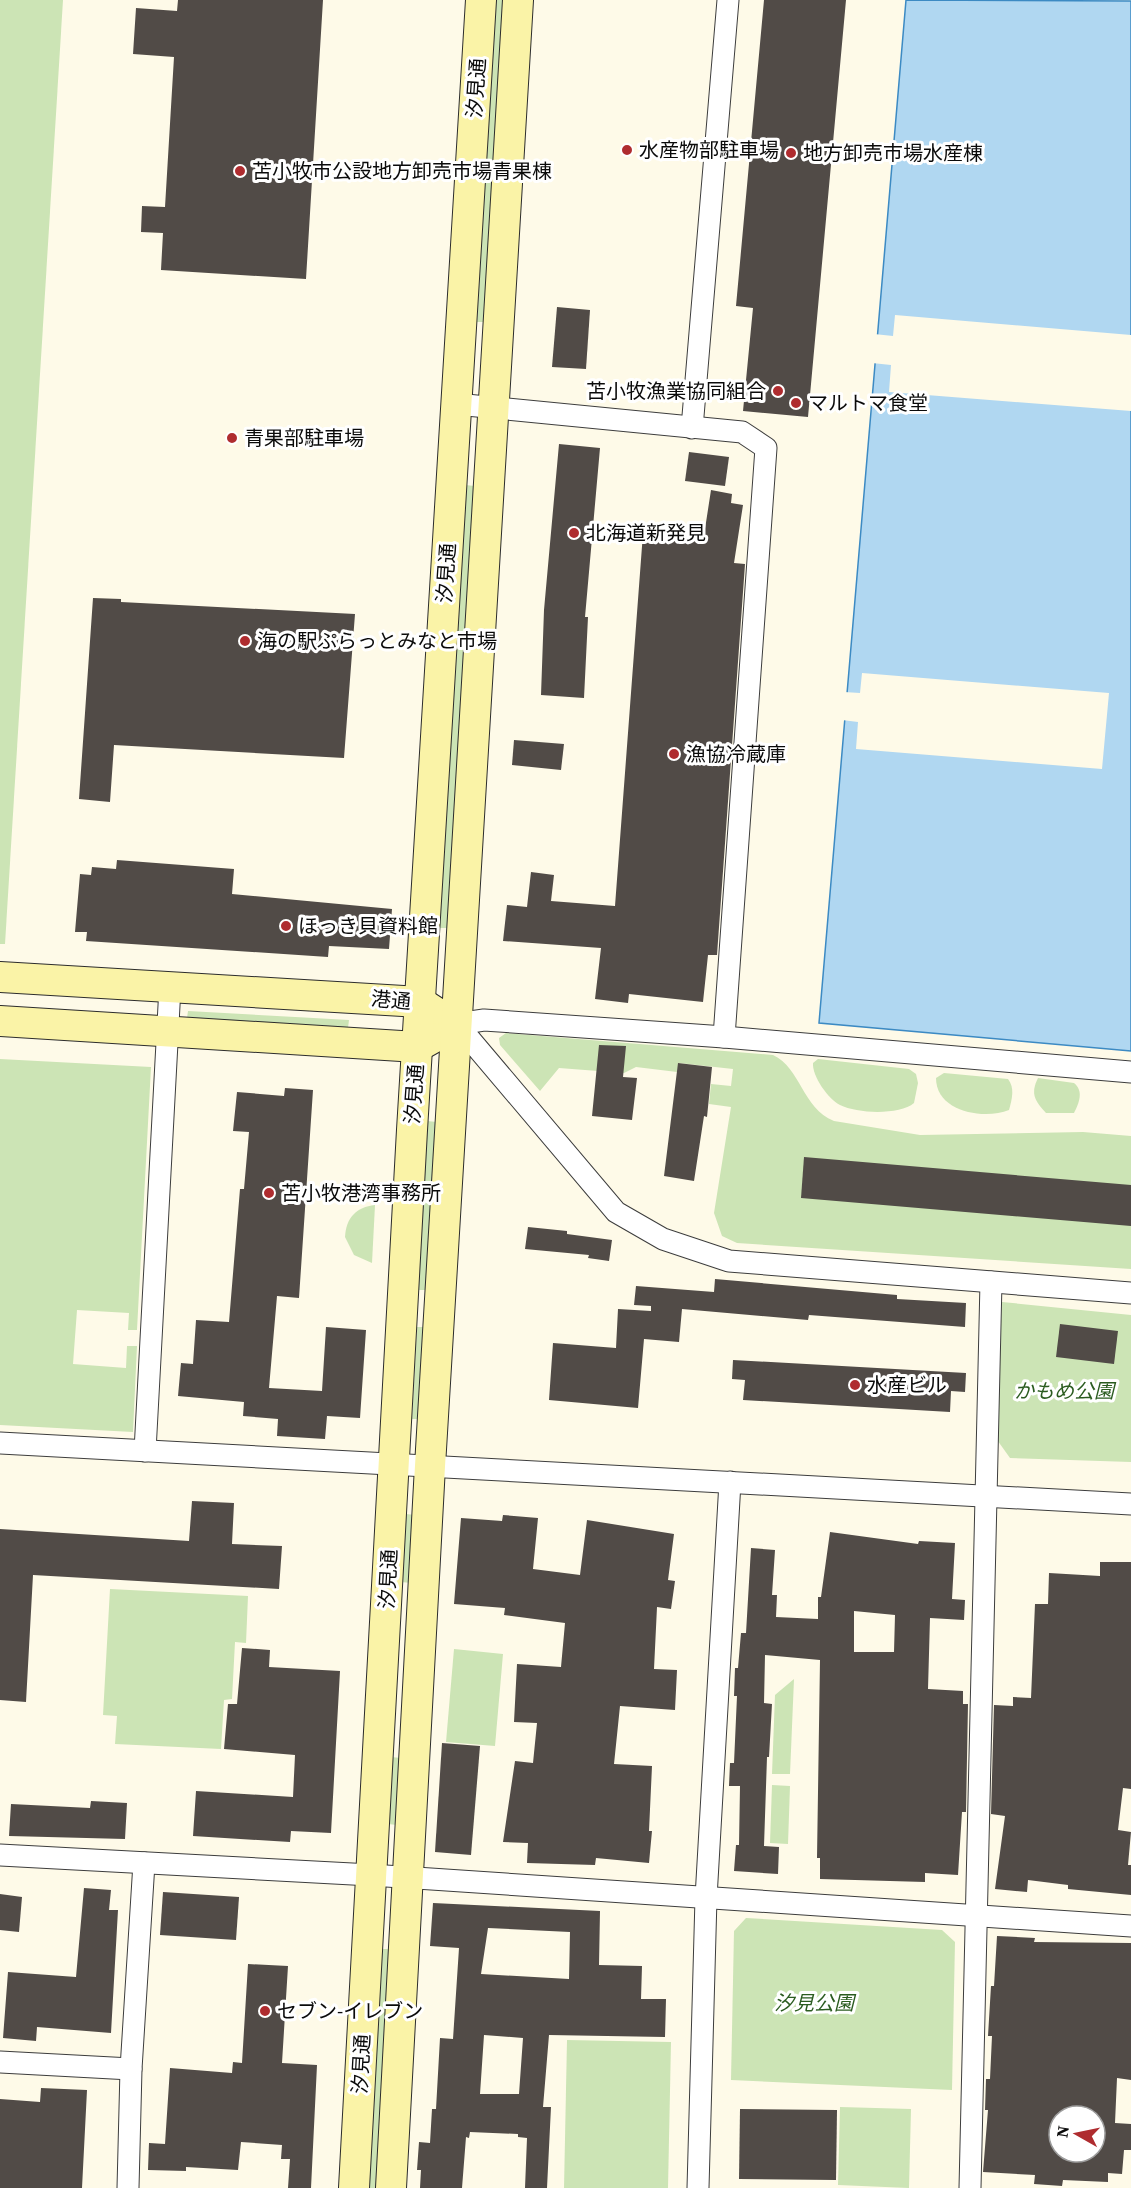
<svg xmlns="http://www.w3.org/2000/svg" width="1131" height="2188" font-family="'Source Serif 4','Noto Sans JP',serif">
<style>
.green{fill:#cce4b5}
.water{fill:#b0d7f1;stroke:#3c8ac3;stroke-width:1.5}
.pier{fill:#fefae8}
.building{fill:#514b47;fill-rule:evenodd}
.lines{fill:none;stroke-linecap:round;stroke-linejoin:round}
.street-casing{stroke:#3d3d3d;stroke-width:23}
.secondary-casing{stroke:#2c2c2c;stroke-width:32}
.street{stroke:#fff;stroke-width:21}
.secondary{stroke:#faf3a7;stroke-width:30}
.poi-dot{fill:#af2c2f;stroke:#fff;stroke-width:2}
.labels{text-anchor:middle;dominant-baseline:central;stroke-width:6;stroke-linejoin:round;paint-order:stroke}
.street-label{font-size:20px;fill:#0a0a0a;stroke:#fff}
.poi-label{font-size:20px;fill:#0a0a0a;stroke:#fff;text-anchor:start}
.park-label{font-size:20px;font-style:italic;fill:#2b5c20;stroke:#fff}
</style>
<rect width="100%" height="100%" fill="#fefae8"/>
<!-- green -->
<g class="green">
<polygon points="0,0 63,0 5,944 0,944"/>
<polygon points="496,0 503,0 484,322 477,322"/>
<polygon points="465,485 475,486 448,928 438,928"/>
<polygon points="188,1011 349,1020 348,1028 187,1018"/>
<path d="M 506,1033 L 773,1055 C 801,1068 802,1108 834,1121 L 920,1135 L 1083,1132 L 1131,1136 L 1131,1269 L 737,1243 L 722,1236 L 714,1213 L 731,1107 L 709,1104 L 711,1084 L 731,1086 L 733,1069 L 679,1063 L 677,1072 L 636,1067 L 624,1073 L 559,1068 L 540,1091 L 500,1045 L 499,1038 Z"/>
<polygon points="0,1059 151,1067 137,1330 128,1330 129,1313 77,1310 73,1364 126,1368 127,1346 137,1346 133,1432 0,1425"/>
<path d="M 818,1059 L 909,1069 L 916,1074 L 918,1083 L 914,1103 C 900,1115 858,1114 840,1105 C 828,1099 812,1076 813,1063 Z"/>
<path d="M 944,1073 L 1008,1079 C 1015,1088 1012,1099 1009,1110 C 984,1120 936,1112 936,1078 Z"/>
<path d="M 1038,1078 L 1074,1083 C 1084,1091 1079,1103 1074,1113 L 1046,1113 C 1035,1101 1030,1094 1038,1078 Z"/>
<polygon points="427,1121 437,1122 427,1290 418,1290"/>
<path d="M 375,1205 L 372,1263 L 354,1255 L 345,1237 C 346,1218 356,1207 375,1205 Z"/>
<polygon points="1002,1302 1131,1315 1131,1462 1010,1458 995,1437"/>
<polygon points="417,1327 426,1327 421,1419 412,1419"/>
<polygon points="406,1514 415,1515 411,1583 401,1582"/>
<polygon points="110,1589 248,1596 246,1643 235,1642 232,1699 224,1700 221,1749 115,1744 117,1716 103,1715"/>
<polygon points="454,1649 503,1654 495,1746 446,1742"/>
<polygon points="794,1679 790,1774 772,1774 775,1695"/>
<polygon points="391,1757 401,1758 397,1825 388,1824"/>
<polygon points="772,1785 790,1786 788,1844 770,1843"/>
<polygon points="746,1918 942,1930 955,1942 952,2090 731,2080 734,1931"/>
<polygon points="381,1949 391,1949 377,2188 367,2188"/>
<polygon points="567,2040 671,2042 668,2188 564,2188"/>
<polygon points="840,2107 911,2109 909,2188 838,2185"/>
</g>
<!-- water -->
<polygon class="water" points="906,0 1131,1 1131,1051 819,1023"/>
<!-- pier -->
<g class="pier">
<polygon points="895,315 1131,335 1131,411 889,392 891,365 872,363 874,334 893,336"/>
<polygon points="862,673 1109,693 1102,769 856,749 858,722 842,720 844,692 860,693"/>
</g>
<!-- building -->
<g class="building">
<polygon points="178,0 323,0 306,279 161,270 163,233 141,232 142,206 165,207 174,57 133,54 136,8 177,11"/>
<polygon points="764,0 846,0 808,417 743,411 753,308 736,306"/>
<polygon points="557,307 590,310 586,369 552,367"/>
<polygon points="559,444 600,448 585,617 588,617 584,698 541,695 544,610"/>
<polygon points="689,452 729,457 725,486 685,481"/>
<polygon points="711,490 732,494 731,503 743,505 734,563 745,564 717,955 708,955 703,1002 629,994 628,1003 595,999 601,948 503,941 507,905 527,907 531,872 554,875 551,901 615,906 643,533 696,537 697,529 705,529"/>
<polygon points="93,598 121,599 121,602 355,614 344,758 114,745 110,802 79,799"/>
<polygon points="514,740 564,744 561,770 512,765"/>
<polygon points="117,860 234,869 232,894 392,909 389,949 329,946 328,957 86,941 87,932 75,932 80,874 91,875 92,867 116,869"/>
<polygon points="599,1045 626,1046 623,1077 637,1078 632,1120 592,1116"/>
<polygon points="678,1063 712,1067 707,1117 704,1116 694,1181 664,1176"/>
<polygon points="285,1088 313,1090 299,1298 277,1296 269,1388 322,1391 326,1327 366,1330 360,1418 327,1416 325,1439 277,1436 278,1419 243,1416 244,1402 178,1396 181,1363 193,1364 196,1320 229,1322 240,1189 244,1189 249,1132 233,1131 237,1092 284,1096"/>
<polygon points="804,1157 1131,1185 1131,1226 801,1198"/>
<polygon points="528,1227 567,1231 567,1234 612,1240 609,1261 588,1258 589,1255 525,1249"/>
<polygon points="715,1279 897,1295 897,1299 966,1303 965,1327 809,1315 808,1320 682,1309 679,1342 644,1339 638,1408 549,1400 553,1343 616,1348 618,1309 651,1311 651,1306 634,1305 636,1286 714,1292"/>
<polygon points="1060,1324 1118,1331 1114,1364 1056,1357"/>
<polygon points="733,1360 966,1373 965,1392 951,1391 950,1412 743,1400 745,1380 732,1379"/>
<polygon points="192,1501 234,1503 232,1544 282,1546 279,1589 33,1575 26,1702 0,1700 0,1529 189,1541"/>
<polygon points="503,1515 538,1518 533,1569 580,1575 587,1520 674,1534 668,1580 675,1581 671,1609 657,1607 654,1669 677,1670 675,1710 620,1706 614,1764 652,1766 649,1831 652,1831 649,1863 596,1858 595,1865 527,1863 528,1843 503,1842 515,1761 533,1763 537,1723 514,1722 517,1664 561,1667 565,1623 504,1615 505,1608 454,1604 461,1518 502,1521"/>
<path d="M 830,1532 L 918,1544 L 919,1541 L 955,1543 L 952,1599 L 965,1600 L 964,1620 L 930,1618 L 928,1689 L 963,1691 L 963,1704 L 968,1704 L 966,1812 L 962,1812 L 958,1875 L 925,1873 L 925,1882 L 820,1879 L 820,1858 L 817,1858 L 820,1660 L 765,1655 L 764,1703 L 772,1704 L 769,1757 L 767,1757 L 764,1846 L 779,1847 L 778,1874 L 734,1871 L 736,1845 L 739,1845 L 740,1786 L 729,1786 L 730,1763 L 734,1763 L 737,1696 L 734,1696 L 735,1668 L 738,1668 L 741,1633 L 746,1633 L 751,1548 L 775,1550 L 772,1595 L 777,1595 L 776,1617 L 818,1619 L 818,1597 L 821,1597 ZM 854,1611 L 895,1615 L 894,1652 L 854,1652 Z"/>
<polygon points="1100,1562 1131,1562 1131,1789 1123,1788 1118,1830 1131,1832 1128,1865 1131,1865 1131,1895 1068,1889 1068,1885 1028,1880 1027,1892 995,1889 1005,1816 991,1814 994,1705 1013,1706 1013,1697 1031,1698 1035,1604 1048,1604 1049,1573 1100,1576"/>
<polygon points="242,1648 270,1650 269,1667 340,1671 331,1833 291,1831 290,1842 193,1836 196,1791 293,1797 295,1755 224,1749 228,1704 237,1704"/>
<polygon points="442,1743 480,1746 471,1855 435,1852"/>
<polygon points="91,1801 127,1803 125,1839 9,1836 11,1804 90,1808"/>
<polygon points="84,1888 111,1890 109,1910 118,1910 111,2033 37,2027 36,2041 3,2038 8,1972 76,1977"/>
<polygon points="163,1892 239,1897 236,1940 160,1935"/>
<polygon points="0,1894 22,1897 19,1932 0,1930"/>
<path d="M 433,1903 L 600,1911 L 599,1965 L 642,1966 L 641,1999 L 666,1999 L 665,2037 L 549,2035 L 543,2107 L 551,2107 L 547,2188 L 525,2188 L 527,2138 L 518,2137 L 518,2134 L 470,2132 L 469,2138 L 466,2137 L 462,2188 L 420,2188 L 421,2170 L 417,2170 L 419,2142 L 430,2143 L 432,2109 L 436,2109 L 440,2038 L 453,2039 L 459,1948 L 430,1946 ZM 488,1928 L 570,1932 L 569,1979 L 481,1974 ZM 484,2035 L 523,2038 L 519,2094 L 480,2094 Z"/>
<path d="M 997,1936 L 1035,1938 L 1034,1942 L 1131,1943 L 1131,2080 L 1117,2078 L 1115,2123 L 1131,2124 L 1131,2150 L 1124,2150 L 1122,2174 L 1108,2173 L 1108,2182 L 1063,2180 L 1062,2186 L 1034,2184 L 1035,2175 L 983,2172 L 988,2110 L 985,2110 L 986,2079 L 990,2079 L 992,2036 L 988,2036 L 991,1986 L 994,1986 ZM 1059,2116 L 1095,2116 L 1095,2152 L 1059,2152 Z"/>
<polygon points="248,1964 288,1966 282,2063 317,2065 311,2188 288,2188 290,2159 281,2159 282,2145 241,2142 238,2170 186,2167 186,2171 148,2170 149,2143 165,2144 170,2068 232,2073 233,2062 242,2063"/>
<polygon points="41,2088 87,2090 82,2188 0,2188 0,2099 40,2102"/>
<polygon points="740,2109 837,2110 836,2180 739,2179"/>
</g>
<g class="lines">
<!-- street casing -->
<g class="street-casing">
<g id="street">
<polyline points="456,404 742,432 766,448 724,1037"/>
<polyline points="692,428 728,0"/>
<polyline points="1131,1072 724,1037 484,1020 457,1024 616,1212 663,1239 729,1261 1131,1293"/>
<polyline points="0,1443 1131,1504"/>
<polyline points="145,1451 170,987"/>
<polyline points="0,1855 371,1875 1131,1926"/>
<polyline points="0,2062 131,2069"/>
<polyline points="128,2188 131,2069 144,1863"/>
<polyline points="698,2188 706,1898 730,1482"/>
<polyline points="970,2188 991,1282"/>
</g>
</g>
<!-- secondary casing -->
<g class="secondary-casing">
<g id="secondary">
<polyline points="0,977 420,1002 437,1013"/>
<polyline points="0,1021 417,1047 433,1038"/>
<polyline points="354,2188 412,1130 481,0"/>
<polyline points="391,2188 430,1466 518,0"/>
</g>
</g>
<!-- street -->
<use href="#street" class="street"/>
<!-- secondary -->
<use href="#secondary" class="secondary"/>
</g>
<!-- markers -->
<g class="poi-dot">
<circle cx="627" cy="150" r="6"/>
<circle cx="791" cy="153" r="6"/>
<circle cx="240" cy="171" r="6"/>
<circle cx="778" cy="391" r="6"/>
<circle cx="796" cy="403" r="6"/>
<circle cx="232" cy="438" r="6"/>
<circle cx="574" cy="533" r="6"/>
<circle cx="245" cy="641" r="6"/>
<circle cx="674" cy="754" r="6"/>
<circle cx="286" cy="926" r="6"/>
<circle cx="269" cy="1193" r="6"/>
<circle cx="855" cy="1385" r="6"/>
<circle cx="265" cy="2011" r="6"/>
</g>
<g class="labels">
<!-- street labels -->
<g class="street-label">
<text transform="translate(476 88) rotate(-86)">汐見通</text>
<text transform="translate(446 573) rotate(-86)">汐見通</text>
<text transform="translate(391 1000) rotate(5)">港通</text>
<text transform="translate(414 1094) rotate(-86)">汐見通</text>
<text transform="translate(388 1579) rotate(-87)">汐見通</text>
<text transform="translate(361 2064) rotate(-87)">汐見通</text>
</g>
<!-- poi labels -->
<g class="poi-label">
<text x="639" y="150">水産物部駐車場</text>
<text x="803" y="153">地方卸売市場水産棟</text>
<text x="252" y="171">苫小牧市公設地方卸売市場青果棟</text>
<text x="766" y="391" text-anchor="end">苫小牧漁業協同組合</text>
<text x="808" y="403">マルトマ食堂</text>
<text x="244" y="438">青果部駐車場</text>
<text x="586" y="533">北海道新発見</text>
<text x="257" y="641">海の駅ぷらっとみなと市場</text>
<text x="686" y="754">漁協冷蔵庫</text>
<text x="298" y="926">ほっき貝資料館</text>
<text x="281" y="1193">苫小牧港湾事務所</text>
<text x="867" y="1385">水産ビル</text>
<text x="277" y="2011">セブン-イレブン</text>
</g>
<!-- park labels -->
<g class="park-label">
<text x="1064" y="1391">かもめ公園</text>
<text x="814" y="2003">汐見公園</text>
</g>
</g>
<!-- north arrow -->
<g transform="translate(1077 2134) rotate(279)"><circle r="28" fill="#ffffff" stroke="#9d9d9d" stroke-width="1.5"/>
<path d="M0-4.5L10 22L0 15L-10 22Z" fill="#af2c2f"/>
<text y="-9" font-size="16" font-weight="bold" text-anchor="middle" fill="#0a0a0a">N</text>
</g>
</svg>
